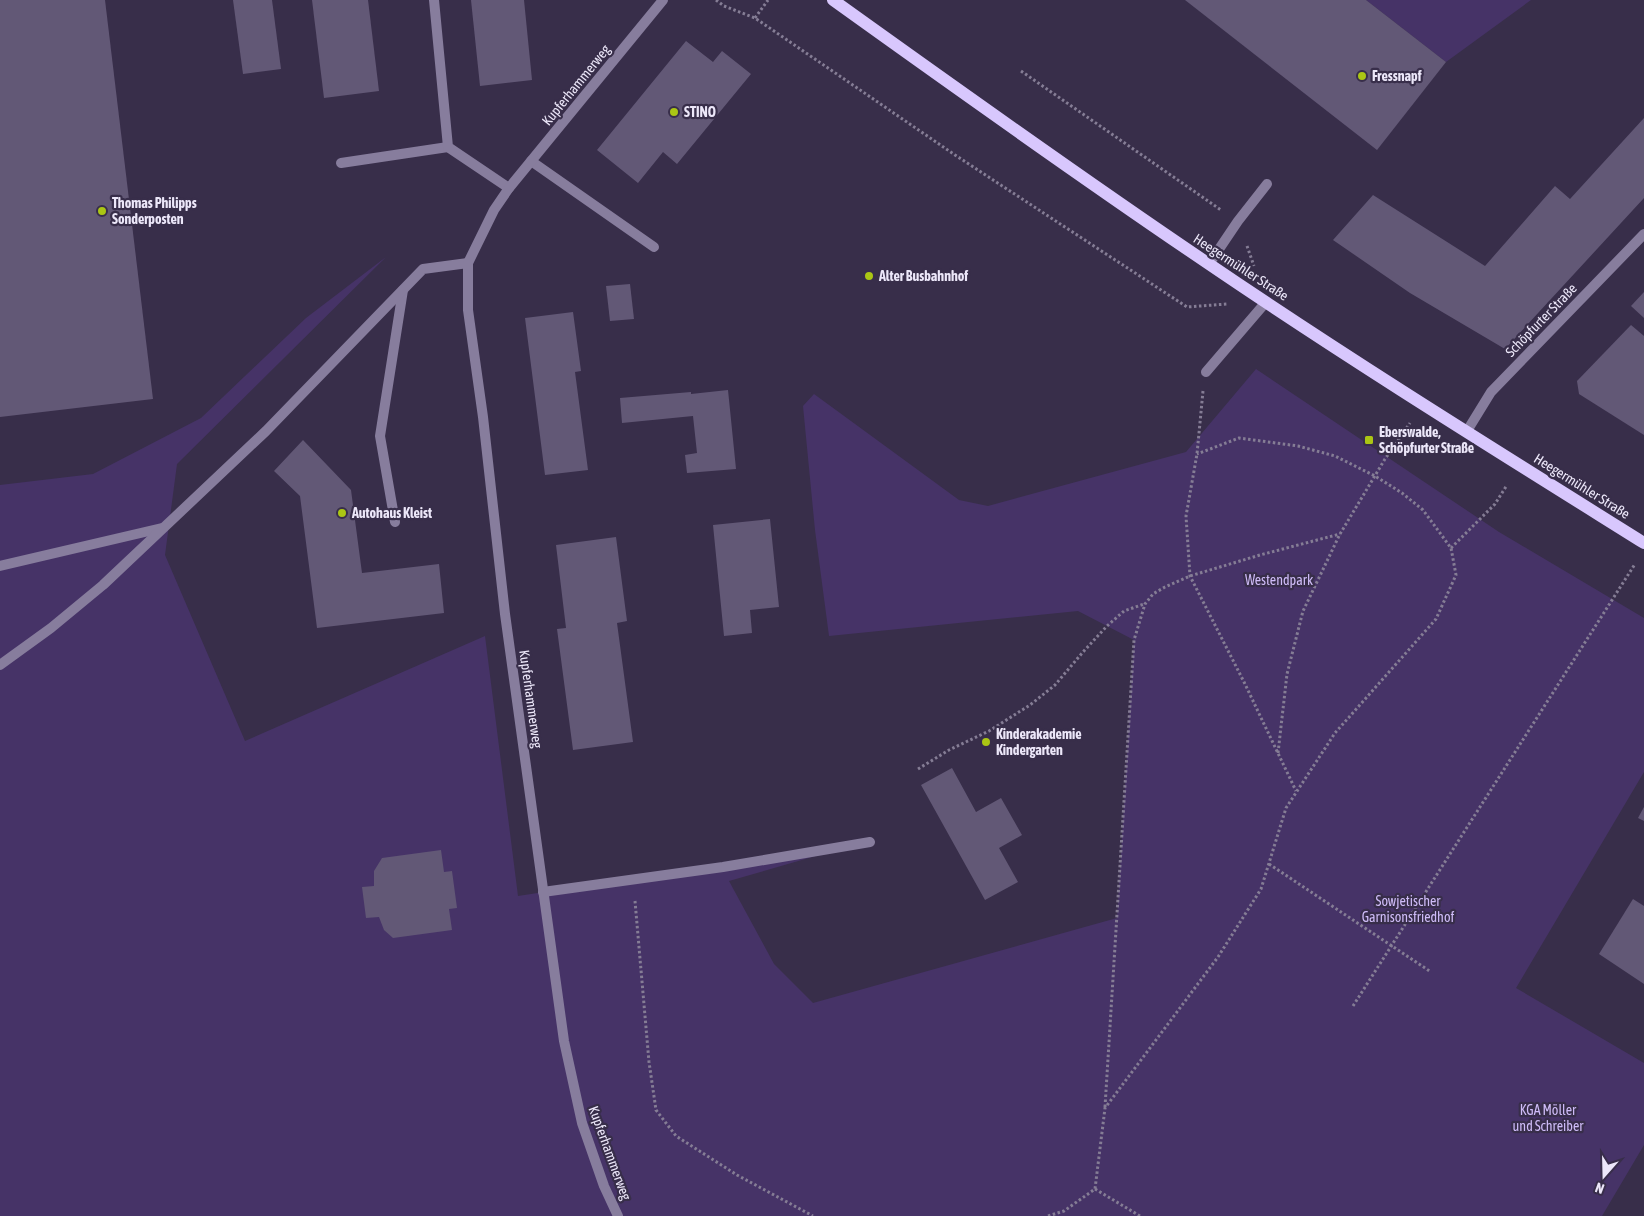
<svg xmlns="http://www.w3.org/2000/svg" width="1644" height="1216" font-family="'Asap Condensed',sans-serif">
<style>
.green{fill:#463367}
.building{fill:#625876}
.lines{fill:none;stroke-linecap:round;stroke-linejoin:round}
.path{stroke:#857d95;stroke-width:3;stroke-dasharray:2.5 2.5;stroke-linecap:butt}
.lane{stroke:#877d9d;stroke-width:10}
.street{stroke:#877d9d;stroke-width:10}
.primary{stroke:#d8c7fd;stroke-width:12}
.poi-dot{fill:#abc614;stroke:#382e4a;stroke-width:2}
.labels{text-anchor:middle;dominant-baseline:central;stroke-width:4.5;stroke-linejoin:round;paint-order:stroke}
.poi-label{font-size:14px;font-weight:bold;fill:#ece7f9;stroke:#382e4a;text-anchor:start}
.street-label{font-size:14px;fill:#ece7f9;stroke:#382e4a}
.park-label{font-size:14px;fill:#cfbcf8;stroke:#382e4a}
</style>
<rect width="100%" height="100%" fill="#382e4a"/>
<!-- green -->
<g class="green">
<polygon points="1366,0 1531,0 1446,62"/>
<polygon points="386,257 177,464 165,555 245,741 485,636 518,896 857,844 729,881 774,964 813,1003 1117,918 1134,640 1078,611 829,636 815,530 803,406 814,394 959,500 988,506 1186,452 1256,369 1499,532 1644,618 1644,772 1516,988 1644,1063 1644,1145 1602,1216 0,1216 0,485 93,474 201,418 306,318"/>
</g>
<!-- building -->
<g class="building">
<polygon points="0,0 105,0 153,399 0,417"/>
<polygon points="233,0 272,0 281,69 243,74"/>
<polygon points="312,0 368,0 379,91 324,98"/>
<polygon points="471,0 524,0 532,80 480,86"/>
<polygon points="1185,0 1366,0 1446,62 1377,150"/>
<polygon points="686,41 713,62 722,51 751,74 677,164 663,152 638,183 597,150"/>
<polygon points="1644,118 1644,198 1505,349 1410,293 1333,240 1373,195 1485,266 1555,186 1570,199"/>
<polygon points="630,284 634,319 610,321 606,286"/>
<polygon points="1644,292 1644,318 1631,306"/>
<polygon points="573,312 581,371 575,372 588,470 545,475 525,318"/>
<polygon points="1631,325 1644,336 1644,435 1579,394 1577,381"/>
<polygon points="728,390 736,469 687,473 685,455 697,453 693,416 622,423 620,398 691,392 691,394"/>
<polygon points="303,440 351,490 362,573 439,564 444,613 317,628 300,496 274,471"/>
<polygon points="770,519 779,607 750,610 752,633 724,636 713,525"/>
<polygon points="616,537 627,621 617,623 633,742 573,750 557,629 566,628 556,545"/>
<polygon points="952,768 976,812 1001,798 1022,835 999,848 1018,882 985,900 921,785"/>
<polygon points="1644,807 1644,821 1638,818"/>
<polygon points="441,850 444,872 452,871 457,908 449,909 452,930 393,938 384,930 379,917 366,918 362,887 374,886 374,871 382,858"/>
<polygon points="1633,899 1644,906 1644,984 1599,954"/>
</g>
<g class="lines">
<!-- path -->
<g class="path">
<polyline points="716,0 724,6 755,18 955,155 1187,307 1227,304"/>
<polyline points="755,18 768,0"/>
<polyline points="1021,71 1221,210"/>
<polyline points="1247,246 1254,266"/>
<polyline points="1203,391 1197,454 1186,516 1190,576 1244,682 1296,791"/>
<polyline points="1451,548 1495,504 1507,485"/>
<polyline points="1278,753 1287,674 1303,611 1340,534 1385,459 1410,423"/>
<polyline points="918,769 949,750 989,731 1030,705 1055,685 1083,652 1107,626 1124,611 1144,604"/>
<polyline points="1269,864 1431,972"/>
<polyline points="635,901 649,1062 656,1110 676,1136 737,1175 813,1216"/>
<polyline points="1353,1006 1635,564"/>
<polyline points="1105,1107 1134,640 1145,604 1153,594 1165,587 1190,576 1260,555 1340,534"/>
<polyline points="1095,1189 1140,1216"/>
<polyline points="1048,1216 1064,1211 1095,1189 1105,1108 1218,957 1261,889 1286,808 1335,733 1436,619 1456,575 1451,548 1423,510 1402,493 1375,476 1335,456 1298,446 1239,438 1197,454"/>
</g>
<!-- lane -->
<g class="lane">
<polyline points="531,161 654,247"/>
<polyline points="341,163 448,147"/>
<polyline points="1209,264 1238,221 1267,184"/>
<polyline points="1206,372 1266,302"/>
<polyline points="395,522 380,436 403,290"/>
<polyline points="0,566 162,528"/>
<polyline points="0,665 51,628 103,585 266,431 423,269 468,263"/>
<polyline points="543,892 723,867 870,842"/>
</g>
<!-- street -->
<g class="street">
<polyline points="434,0 448,147 509,188"/>
<polyline points="1467,431 1491,392 1644,234"/>
<polyline points="618,1216 604,1186 582,1123 564,1041 505,614 483,417 468,310 468,263 494,210 509,188 663,0"/>
</g>
<!-- primary -->
<path class="primary" d="M 833,0 C 957,89 1080,177 1206,262 C 1350,360 1497,451 1644,543"/>
</g>
<!-- markers -->
<g class="poi-dot">
<circle cx="1362" cy="76" r="5"/>
<circle cx="674" cy="112" r="5"/>
<circle cx="102" cy="211" r="5"/>
<circle cx="869" cy="276" r="5"/>
<rect x="1364" y="435" width="10" height="10" rx="2.5"/>
<circle cx="342" cy="513" r="5"/>
<circle cx="986" cy="742" r="5"/>
</g>
<g class="labels">
<!-- poi labels -->
<g class="poi-label">
<text x="1372" y="76">Fressnapf</text>
<text x="684" y="112">STINO</text>
<text x="112" y="203">Thomas Philipps<tspan x="112" dy="16">Sonderposten</tspan></text>
<text x="879" y="276">Alter Busbahnhof</text>
<text x="1379" y="432">Eberswalde,<tspan x="1379" dy="16">Schöpfurter Straße</tspan></text>
<text x="352" y="513">Autohaus Kleist</text>
<text x="996" y="734">Kinderakademie<tspan x="996" dy="16">Kindergarten</tspan></text>
</g>
<!-- street labels -->
<g class="street-label">
<text transform="translate(576 85) rotate(-51)">Kupferhammerweg</text>
<text transform="translate(1241 267) rotate(33)">Heegermühler Straße</text>
<text transform="translate(1541 320) rotate(-46)">Schöpfurter Straße</text>
<text transform="translate(1582 486) rotate(32)">Heegermühler Straße</text>
<text transform="translate(531 699) rotate(82)">Kupferhammerweg</text>
<text transform="translate(610 1153) rotate(70)">Kupferhammerweg</text>
</g>
<!-- park labels -->
<g class="park-label">
<text x="1279" y="580">Westendpark</text>
<text x="1408" y="901">Sowjetischer<tspan x="1408" dy="16">Garnisonsfriedhof</tspan></text>
<text x="1548" y="1110">KGA Möller<tspan x="1548" dy="16">und Schreiber</tspan></text>
</g>
</g>
<!-- north arrow -->
<g transform="translate(1604 1176) rotate(200)" stroke="#382e4a" stroke-width="4" paint-order="stroke">
<path d="M0-4L9 19L0 12L-9 19Z" fill="#ece7f9"/>
<text y="-8" font-size="14" font-weight="bold" text-anchor="middle" fill="#ece7f9">N</text>
</g>
</svg>
